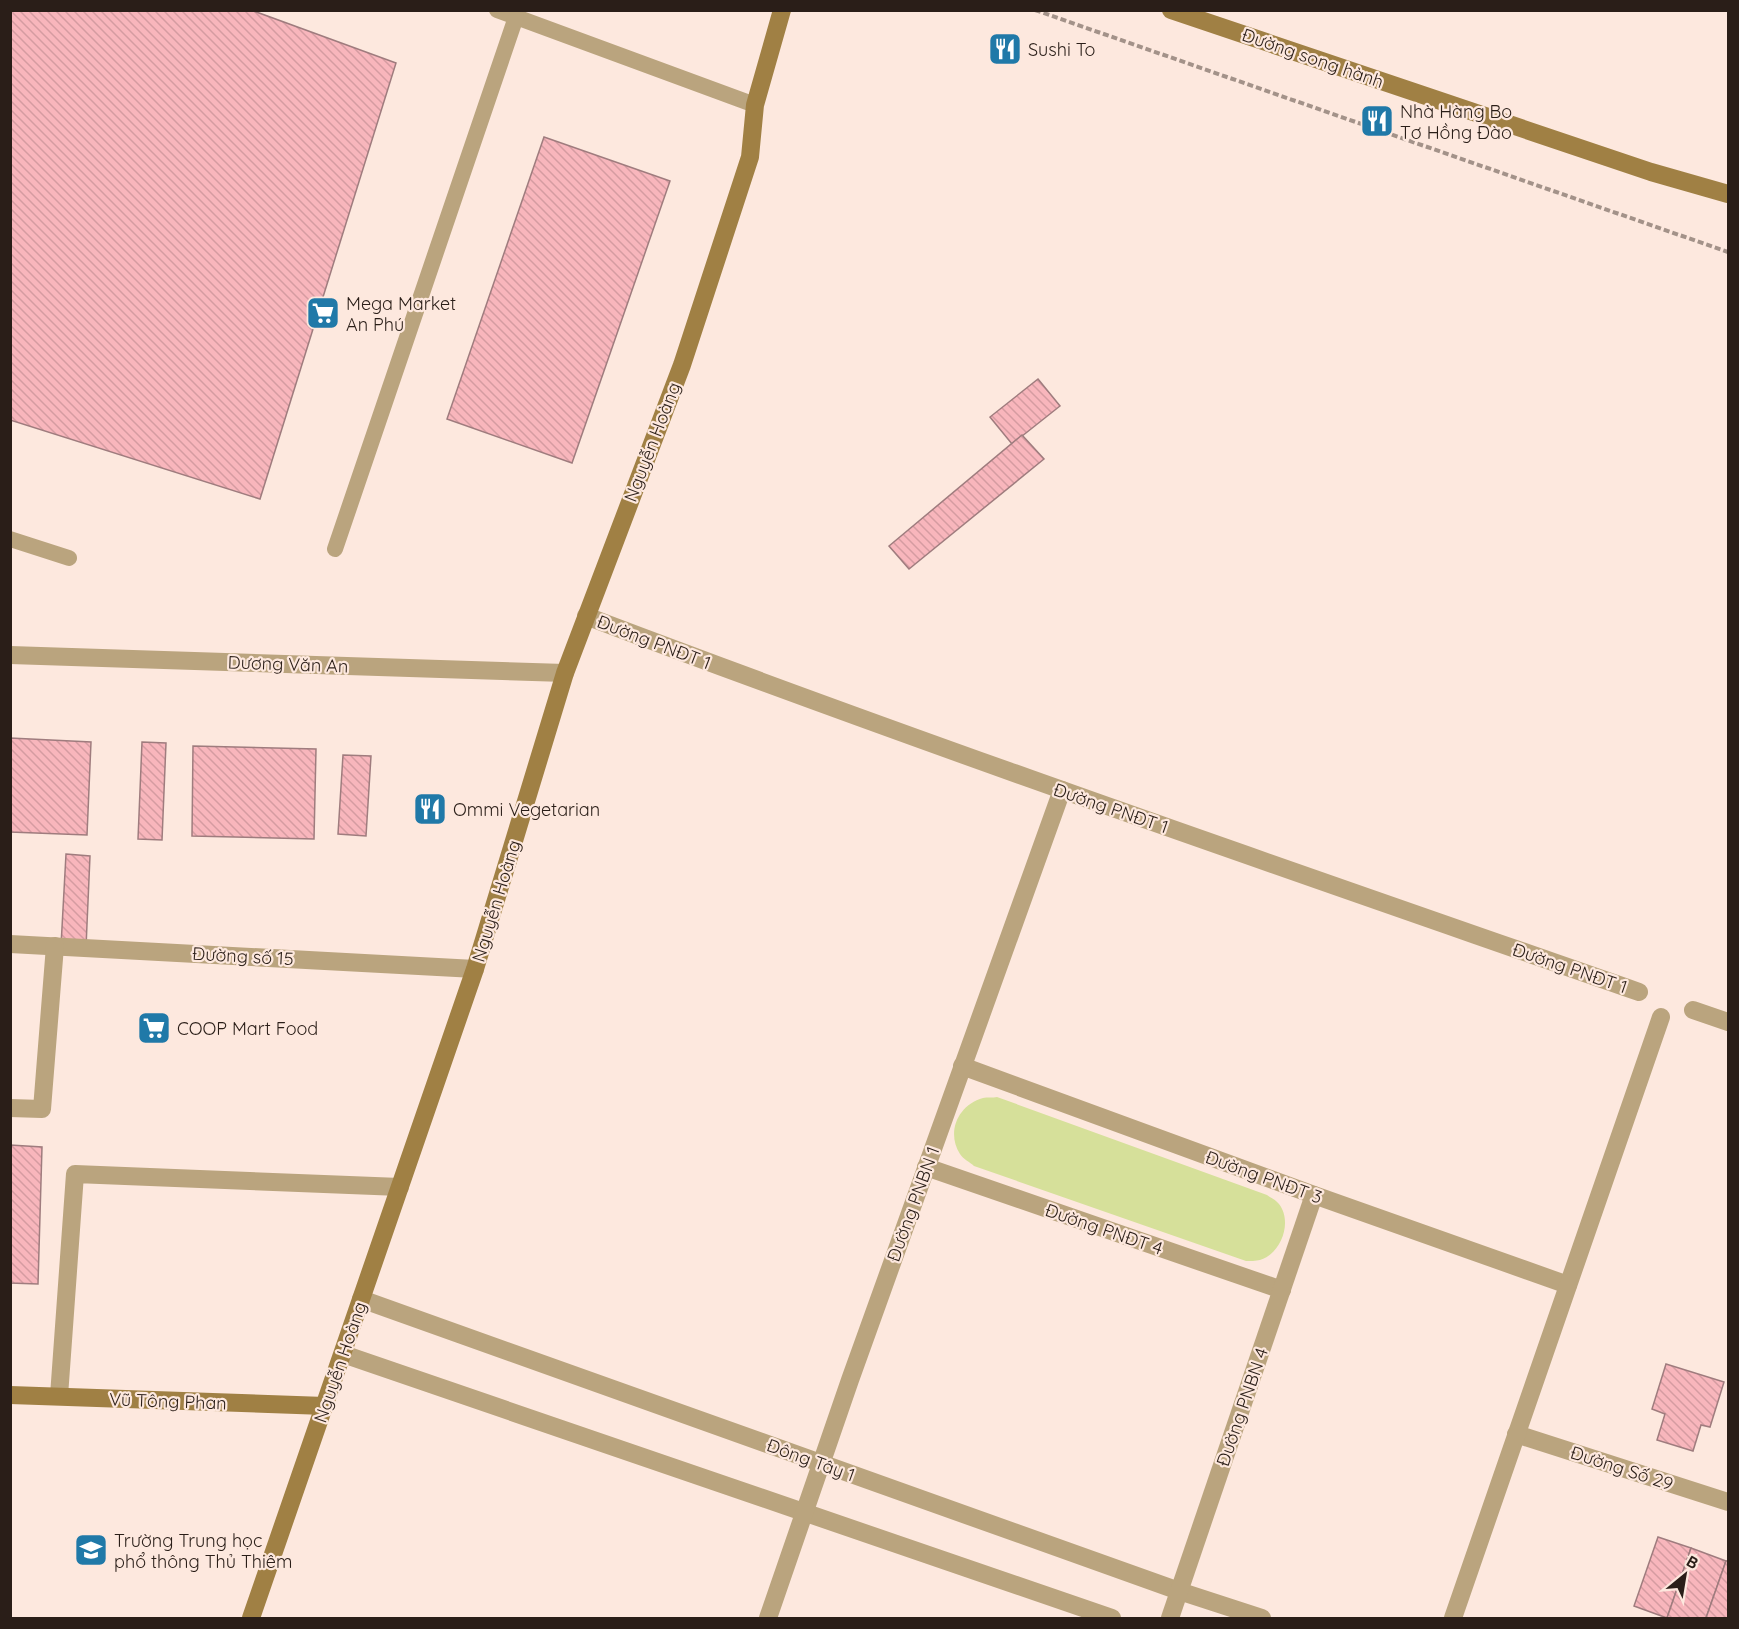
<svg xmlns="http://www.w3.org/2000/svg" width="1739" height="1629" font-family="Quicksand,sans-serif">
<style>
.park{fill:#d6e09a}
.building{fill:url(#building-back-hatch);stroke:#9f7c7e;stroke-width:1.5}
.lines{fill:none;stroke-linecap:round;stroke-linejoin:round}
.path{stroke:#a39289;stroke-width:4;stroke-dasharray:6 3;stroke-linecap:butt}
.lane{stroke:#baa47e;stroke-width:16}
.street{stroke:#baa47e;stroke-width:18}
.secondary{stroke:#a08044;stroke-width:18}
.labels{text-anchor:middle;dominant-baseline:central;stroke-width:4.5;stroke-linejoin:round;paint-order:stroke}
.poi-label{font-size:18px;fill:#2a1e18;stroke:#fde8de;text-anchor:start}
.street-label{font-size:18px;fill:#2a1e18;stroke:#fde8de}
</style>
<defs>
<pattern id="building-back-hatch" width="6" height="6" patternUnits="userSpaceOnUse" patternTransform="scale(1.5)"><rect width="6" height="6" fill="#f8b6bc"/><path d="M-1 5l2 2M0 0l6 6M5-1l2 2" fill="none" stroke="#d59ca1"/></pattern>
</defs>
<rect width="100%" height="100%" fill="#fde8de"/>
<!-- park -->
<path class="park" d="M 997,1097 L 1267,1195 C 1271,1198 1276,1200 1279,1204 C 1293,1222 1281,1254 1260,1260 C 1256,1261 1250,1261 1246,1261 L 974,1166 C 970,1162 963,1159 960,1154 C 946,1132 958,1105 983,1098 C 987,1097 993,1098 997,1097 Z"/>
<!-- building -->
<g class="building">
<polygon points="10,10 251,10 396,63 260,499 10,420"/>
<polygon points="544,137 670,181 572,463 447,419"/>
<polygon points="1038,379 1060,406 1012,444 990,417"/>
<polygon points="1022,435 1044,459 909,569 889,546"/>
<polygon points="10,738 91,742 87,835 10,832"/>
<polygon points="142,742 166,743 162,840 138,839"/>
<polygon points="193,746 316,749 314,839 192,836"/>
<polygon points="343,755 371,756 366,836 338,834"/>
<polygon points="66,854 90,856 86,947 61,946"/>
<polygon points="10,1145 42,1147 38,1284 10,1283"/>
<polygon points="1666,1364 1724,1382 1710,1427 1701,1425 1693,1451 1657,1440 1665,1414 1652,1409"/>
<polygon points="1658,1537 1691,1548 1667,1618 1634,1606"/>
<polygon points="1691,1548 1726,1561 1706,1618 1667,1618"/>
<polygon points="1726,1561 1728,1561 1728,1618 1706,1618"/>
</g>
<g class="lines">
<!-- path -->
<polyline class="path" points="1035,10 1728,252"/>
<!-- lane -->
<g class="lane">
<polyline points="497,10 755,105"/>
<polyline points="10,539 69,558"/>
<polyline points="335,549 516,17"/>
</g>
<!-- street -->
<g class="street">
<path d="M 586,616 C 934,748 1287,869 1639,992"/>
<polyline points="10,655 565,673"/>
<polyline points="10,944 475,969"/>
<polyline points="1693,1010 1728,1022"/>
<polyline points="962,1066 1314,1195 1568,1285"/>
<polyline points="10,1108 42,1109 55,946"/>
<polyline points="926,1167 1282,1290"/>
<polyline points="361,1299 1179,1591 1262,1618"/>
<polyline points="343,1354 1112,1618"/>
<polyline points="59,1396 75,1174 400,1187"/>
<polyline points="1516,1434 1728,1502"/>
<polyline points="768,1618 850,1380 1062,790"/>
<polyline points="1170,1618 1314,1195"/>
<polyline points="1453,1618 1661,1017"/>
</g>
<!-- secondary -->
<g class="secondary">
<polyline points="1171,10 1651,172 1728,194"/>
<polyline points="10,1395 325,1406"/>
<polyline points="251,1618 475,969 565,673 682,365 750,157 755,105 782,10"/>
</g>
</g>
<!-- icons -->
<defs>
<g id="restaurant-square" transform="scale(1.725)"><rect x="-9" y="-9" width="18" height="18" rx="4" fill="#2079a8" stroke="#fde8de"/><path d="M-5-6h1v4h1v-4h1v4h1v-4h1v5L-1.5 .5V6h-2V.5L-5-1ZM5-6V6H3V1.5H1.5Q1.5-4 5-6Z" fill="#fff"/></g>
<g id="supermarket-square" transform="scale(1.725)"><rect x="-9" y="-9" width="18" height="18" rx="4" fill="#2079a8" stroke="#fde8de"/><path d="M-6-5.5h2.5l.6 2H6L4.5 2H-2.5L-4.4-4H-6ZM-1.5 3.2a1.3 1.3 0 1 0 .1 0ZM3 3.2a1.3 1.3 0 1 0 .1 0Z" fill="#fff"/></g>
<g id="school-square" transform="scale(1.725)"><rect x="-9" y="-9" width="18" height="18" rx="4" fill="#2079a8" stroke="#fde8de"/><path d="M0-5L7-2L0 1L-7-2ZM-4 1L0 2.5L4 1V4Q0 6-4 4Z" fill="#fff"/></g>
</defs>
<g fill-rule="evenodd">
<use href="#restaurant-square" x="1005" y="49"/>
<use href="#restaurant-square" x="1377" y="121"/>
<use href="#supermarket-square" x="323" y="313"/>
<use href="#restaurant-square" x="430" y="809"/>
<use href="#supermarket-square" x="154" y="1028"/>
<use href="#school-square" x="91" y="1550"/>
</g>
<g class="labels">
<!-- poi labels -->
<g class="poi-label">
<text x="1028" y="49">Sushi To</text>
<text x="1400" y="111">Nhà Hàng Bo<tspan x="1400" dy="21">Tơ Hồng Đào</tspan></text>
<text x="346" y="303">Mega Market<tspan x="346" dy="21">An Phú</tspan></text>
<text x="453" y="809">Ommi Vegetarian</text>
<text x="177" y="1028">COOP Mart Food</text>
<text x="114" y="1540">Trường Trung học<tspan x="114" dy="21">phổ thông Thủ Thiêm</tspan></text>
</g>
<!-- street labels -->
<g class="street-label">
<text transform="translate(1313 58) rotate(19)">Đường song hành</text>
<text transform="translate(652 442) rotate(-69)">Nguyễn Hoàng</text>
<text transform="translate(654 642) rotate(21)">Đường PNĐT 1</text>
<text transform="translate(288 664) rotate(2)">Dương Văn An</text>
<text transform="translate(1111 808) rotate(19)">Đường PNĐT 1</text>
<text transform="translate(496 901) rotate(-73)">Nguyễn Hoàng</text>
<text transform="translate(243 956) rotate(3)">Đường số 15</text>
<text transform="translate(1570 968) rotate(19)">Đường PNĐT 1</text>
<text transform="translate(1264 1177) rotate(20)">Đường PNĐT 3</text>
<text transform="translate(913 1204) rotate(-70)">Đường PNBN 1</text>
<text transform="translate(1104 1229) rotate(19)">Đường PNĐT 4</text>
<text transform="translate(340 1362) rotate(-71)">Nguyễn Hoàng</text>
<text transform="translate(168 1401) rotate(2)">Vũ Tông Phan</text>
<text transform="translate(1242 1407) rotate(-71)">Đường PNBN 4</text>
<text transform="translate(811 1460) rotate(20)">Đông Tây 1</text>
<text transform="translate(1622 1468) rotate(18)">Đường Số 29</text>
</g>
</g>
<!-- border -->
<rect width="1739" height="1629" fill="none" stroke="#2a1e18" stroke-width="24"/>
<!-- north arrow -->
<g transform="translate(1685 1575) rotate(30)" stroke="#fde8de" stroke-width="4.5" paint-order="stroke">
<path d="M0-4.5L10 22L0 15L-10 22Z" fill="#2a1e18"/>
<text y="-9" font-size="16" font-weight="bold" text-anchor="middle" fill="#2a1e18">B</text>
</g>
</svg>
